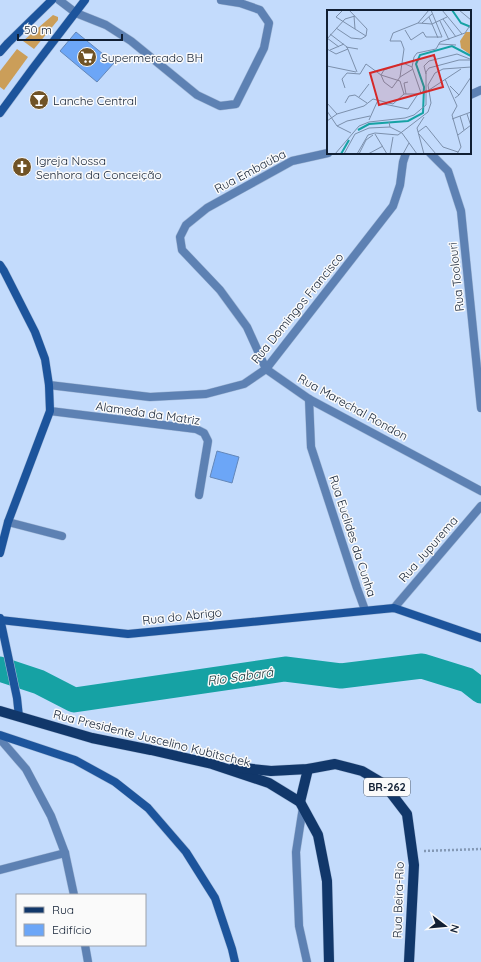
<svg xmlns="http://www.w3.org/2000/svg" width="481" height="962" font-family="Quicksand,sans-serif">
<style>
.green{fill:#cb9e59}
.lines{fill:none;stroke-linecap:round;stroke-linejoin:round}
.river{stroke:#16a2a4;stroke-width:25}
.building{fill:#6ca6f7;stroke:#6387b9}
.lane-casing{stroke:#a3b9d8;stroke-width:9}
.street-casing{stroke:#a3b9d8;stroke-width:9}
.secondary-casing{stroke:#a3b9d8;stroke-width:9}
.primary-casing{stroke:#a3b9d8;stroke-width:11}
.path{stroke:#8398b4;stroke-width:2.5;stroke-dasharray:2 2;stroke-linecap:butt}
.lane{stroke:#5d81b3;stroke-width:8}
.street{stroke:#5d81b3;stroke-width:8}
.secondary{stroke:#1c549c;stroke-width:8}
.primary{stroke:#11376a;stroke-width:10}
.labels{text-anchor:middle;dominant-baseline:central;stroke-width:3;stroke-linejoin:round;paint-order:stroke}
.shield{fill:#fafafa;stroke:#57616f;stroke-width:1}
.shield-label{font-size:11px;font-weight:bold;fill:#111f33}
.poi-label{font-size:12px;fill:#111f33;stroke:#fafafa;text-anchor:start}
.street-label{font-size:12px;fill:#111f33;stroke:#fafafa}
.water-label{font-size:13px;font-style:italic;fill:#223c3d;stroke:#fafafa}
.inset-river{fill:none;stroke:#16a2a4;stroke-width:2}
.inset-road{fill:none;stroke:#7c90ac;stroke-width:1}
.view{fill:#d62828;fill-opacity:0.15;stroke:#d62828;stroke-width:2}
.inset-edge{fill:none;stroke:#111f33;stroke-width:2}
</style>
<rect width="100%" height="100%" fill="#c3dbfc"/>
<!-- green -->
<g class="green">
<polygon points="53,15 58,17 58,20 34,49 23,41"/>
<polygon points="17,49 28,57 4,90 0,87 0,71"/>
</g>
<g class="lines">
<!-- river -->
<polyline class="river" points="0,669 39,682 74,700 285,669 341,676 422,666 467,680 481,691"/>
</g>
<!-- building -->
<g class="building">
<polygon points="76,32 114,63 97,82 60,51"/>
<polygon points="217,451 239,457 232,483 210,477"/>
</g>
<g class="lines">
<!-- lane casing -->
<g class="lane-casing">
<g id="lane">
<polyline points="76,13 106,25 131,41 197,95 220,106 236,104 264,48 269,23 260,10 240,3 221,0"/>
<polyline points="303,807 296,852 299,926 307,962"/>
<polyline points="0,870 65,853"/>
</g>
</g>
<!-- street casing -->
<g class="street-casing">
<g id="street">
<polyline points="59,0 76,13"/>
<polyline points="470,95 481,90"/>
<polyline points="328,153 292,161 207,208 186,225 180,237 182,250 220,290 247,327 266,369 309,399 481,491"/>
<polyline points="430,153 448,171 461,211 481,408"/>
<polyline points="49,385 150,397 206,394 244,384 266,369 393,206 400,185 403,162 406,153"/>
<polyline points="309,399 311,447 357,588 365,610"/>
<polyline points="50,411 196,429 204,433 208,441 199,495"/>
<polyline points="8,522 62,536"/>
<polyline points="394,608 481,506"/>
<polyline points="0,739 26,769 51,816 65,853 74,895"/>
<polyline points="85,945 88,962"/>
</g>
</g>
<!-- secondary casing -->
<g class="secondary-casing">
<g id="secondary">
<polyline points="0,52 8,43 52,0"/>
<polyline points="0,113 33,68 85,0"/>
<polyline points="0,265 4,271 35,332 45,359 49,385 50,411 8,522 0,553"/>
<polyline points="0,618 17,698 19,717"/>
<polyline points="0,620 128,634 394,608 481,638"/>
<polyline points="0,735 75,760 115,782 148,808 186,852 215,898 232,949 235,962"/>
</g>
</g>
<!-- primary casing -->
<g class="primary-casing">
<g id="primary">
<polyline points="0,711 92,738 151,750 212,764 269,783 300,802 318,835 327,881 329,962"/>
<polyline points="234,767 271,771 308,769 335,764 362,771 384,784 407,814 414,865 409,962"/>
<polyline points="300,802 308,769"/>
</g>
</g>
<!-- path -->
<polyline class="path" points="424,851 481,849"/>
<!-- lane -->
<use href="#lane" class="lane"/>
<!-- street -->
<use href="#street" class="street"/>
<!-- secondary -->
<use href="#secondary" class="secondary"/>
<!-- primary -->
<use href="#primary" class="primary"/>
</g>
<!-- icons -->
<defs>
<g id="supermarket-disc" transform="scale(1)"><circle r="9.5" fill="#705326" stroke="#fafafa"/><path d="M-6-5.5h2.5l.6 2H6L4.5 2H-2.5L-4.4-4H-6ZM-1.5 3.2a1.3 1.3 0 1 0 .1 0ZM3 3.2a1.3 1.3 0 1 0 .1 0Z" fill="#fff"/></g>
<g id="bar-disc" transform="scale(1)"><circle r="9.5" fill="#705326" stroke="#fafafa"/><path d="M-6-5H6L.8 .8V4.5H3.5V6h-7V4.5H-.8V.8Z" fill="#fff"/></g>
<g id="church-disc" transform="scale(1)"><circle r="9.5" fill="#705326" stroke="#fafafa"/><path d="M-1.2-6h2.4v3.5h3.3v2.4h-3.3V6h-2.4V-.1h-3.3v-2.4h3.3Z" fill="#fff"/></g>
</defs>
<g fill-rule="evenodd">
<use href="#supermarket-disc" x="87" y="57"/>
<use href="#bar-disc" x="39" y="100"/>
<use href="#church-disc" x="22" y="167"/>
</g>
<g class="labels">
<!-- shield labels -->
<rect class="shield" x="364" y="778" width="46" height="18" rx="3"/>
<g class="shield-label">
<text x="387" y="787">BR-262</text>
</g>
<!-- poi labels -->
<g class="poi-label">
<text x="101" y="57">Supermercado BH</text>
<text x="53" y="100">Lanche Central</text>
<text x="36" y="160">Igreja Nossa<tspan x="36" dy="14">Senhora da Conceição</tspan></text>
</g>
<!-- street labels -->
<g class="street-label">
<text transform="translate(250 171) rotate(-28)">Rua Embaúba</text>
<text transform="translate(456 277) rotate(-96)">Rua Toolouri</text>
<text transform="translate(297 308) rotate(-51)">Rua Domingos Francisco</text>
<text transform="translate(353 407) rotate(29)">Rua Marechal Rondon</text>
<text transform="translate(148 413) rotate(8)">Alameda da Matriz</text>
<text transform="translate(353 536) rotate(72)">Rua Euclides da Cunha</text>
<text transform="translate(428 549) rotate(-49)">Rua Jupurema</text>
<text transform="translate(182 616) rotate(-6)">Rua do Abrigo</text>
<text transform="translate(152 738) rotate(14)">Rua Presidente Juscelino Kubitschek</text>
<text transform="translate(398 900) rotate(-88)">Rua Beira-Rio</text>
</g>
<!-- water labels -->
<g class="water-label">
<text transform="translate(240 676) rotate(-8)">Rio Sabará</text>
</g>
</g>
<!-- overview -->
<g transform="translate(327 10)">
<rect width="144" height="144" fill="#c3dbfc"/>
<path d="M 139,22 L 144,22 L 144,45 L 134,38 L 133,31 Z" fill="#cb9e59"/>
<path class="inset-river" d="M 125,0 L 134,13 L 144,17M 31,120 L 42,114 L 81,111 L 96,103 L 97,77 L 89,54 L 93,45 L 125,36 L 144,46M 14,144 L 22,130"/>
<path class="inset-road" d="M 16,0 L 9,7 L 39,26M 115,0 L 135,24M 132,0 L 144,10M 27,6 L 28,19M 102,7 L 111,28M 116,9 L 129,27M 113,11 L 122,30M 91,13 L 102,0M 95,13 L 105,4M 9,18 L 24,28 L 34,29 L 39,26 L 40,19 L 22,0M 78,20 L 84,30 L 96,22 L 99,27 L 115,27 L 104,0M 3,24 L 20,37 L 30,62M 0,28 L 12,37M 0,29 L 18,9 L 28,6M 112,34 L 129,35M 19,37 L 31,39M 0,39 L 9,44 L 21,39M 3,40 L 17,34M 0,56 L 29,62M 99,64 L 97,56 L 102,51 L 130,44 L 143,49M 54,65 L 57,60 L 76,53 L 85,57M 54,65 L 73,71 L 77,84M 73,67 L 86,59M 118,69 L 130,96 L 125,105 L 134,137 L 130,144M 123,76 L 132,85 L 128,88M 18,78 L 15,69 L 20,63 L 33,64 L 39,54 L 54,65 L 57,72 L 65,78 L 73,67 L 77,39 L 74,31 L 63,31 L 66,23 L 91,13 L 105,14 L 120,7M 102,80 L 134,59M 94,83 L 85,57 L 87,47 L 90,43 L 109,39 L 113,32 L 138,23 L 144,14M 79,84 L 77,73 L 81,72M 132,85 L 144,67M 32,87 L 42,74M 46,89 L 66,94 L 77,84 L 91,84 L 100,80M 0,93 L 10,104M 18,93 L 22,86 L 28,85 L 40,93M 57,94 L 81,99 L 91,84M 0,101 L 10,116 L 24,123M 140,104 L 144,116M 133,106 L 137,120M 125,109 L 144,102M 42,110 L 51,90M 0,111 L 10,104 L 37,96 L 46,89M 62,112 L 63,117 L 75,123 L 90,144M 10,116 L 20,111 L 43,106M 91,122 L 99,116 L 116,137 L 131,142M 48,124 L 60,144M 92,124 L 109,144M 131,125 L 144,115M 8,144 L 32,116 L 42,112 L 78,108 L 87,105 L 99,95 L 99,62 L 102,58 L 132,50 L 144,50M 17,144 L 28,124 L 42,118 L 63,117M 30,144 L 41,125 L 48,123 L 71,125 L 101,102 L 104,93 L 101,75 L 108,63 L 116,59 L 144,57M 32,144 L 39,130 L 46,125M 41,144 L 56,136M 63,144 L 66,127M 76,144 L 82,133M 97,144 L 90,118 L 97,107"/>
<path class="view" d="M 107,45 L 116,77 L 52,95 L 43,63 Z"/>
<rect width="144" height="144" class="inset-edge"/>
</g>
<!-- legend -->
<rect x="16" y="894" width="130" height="52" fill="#fafafa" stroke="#9da2aa"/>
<rect x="24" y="907" width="20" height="6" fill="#11376a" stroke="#9da2aa"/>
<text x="52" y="914" font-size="12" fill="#111f33">Rua</text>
<rect x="24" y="924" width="20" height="12" fill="#6ca6f7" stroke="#9da2aa"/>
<text x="52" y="934" font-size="12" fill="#111f33">Edifício</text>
<!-- north arrow -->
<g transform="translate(445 926) rotate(106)" stroke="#fafafa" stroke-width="3" paint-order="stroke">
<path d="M0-3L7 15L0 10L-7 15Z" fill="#111f33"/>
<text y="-6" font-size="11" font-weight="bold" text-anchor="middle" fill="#111f33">N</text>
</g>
<!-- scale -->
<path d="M18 34v6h104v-6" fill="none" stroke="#111f33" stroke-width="2"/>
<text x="24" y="34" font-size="12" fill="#111f33" stroke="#fafafa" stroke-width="3" paint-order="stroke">50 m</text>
</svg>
